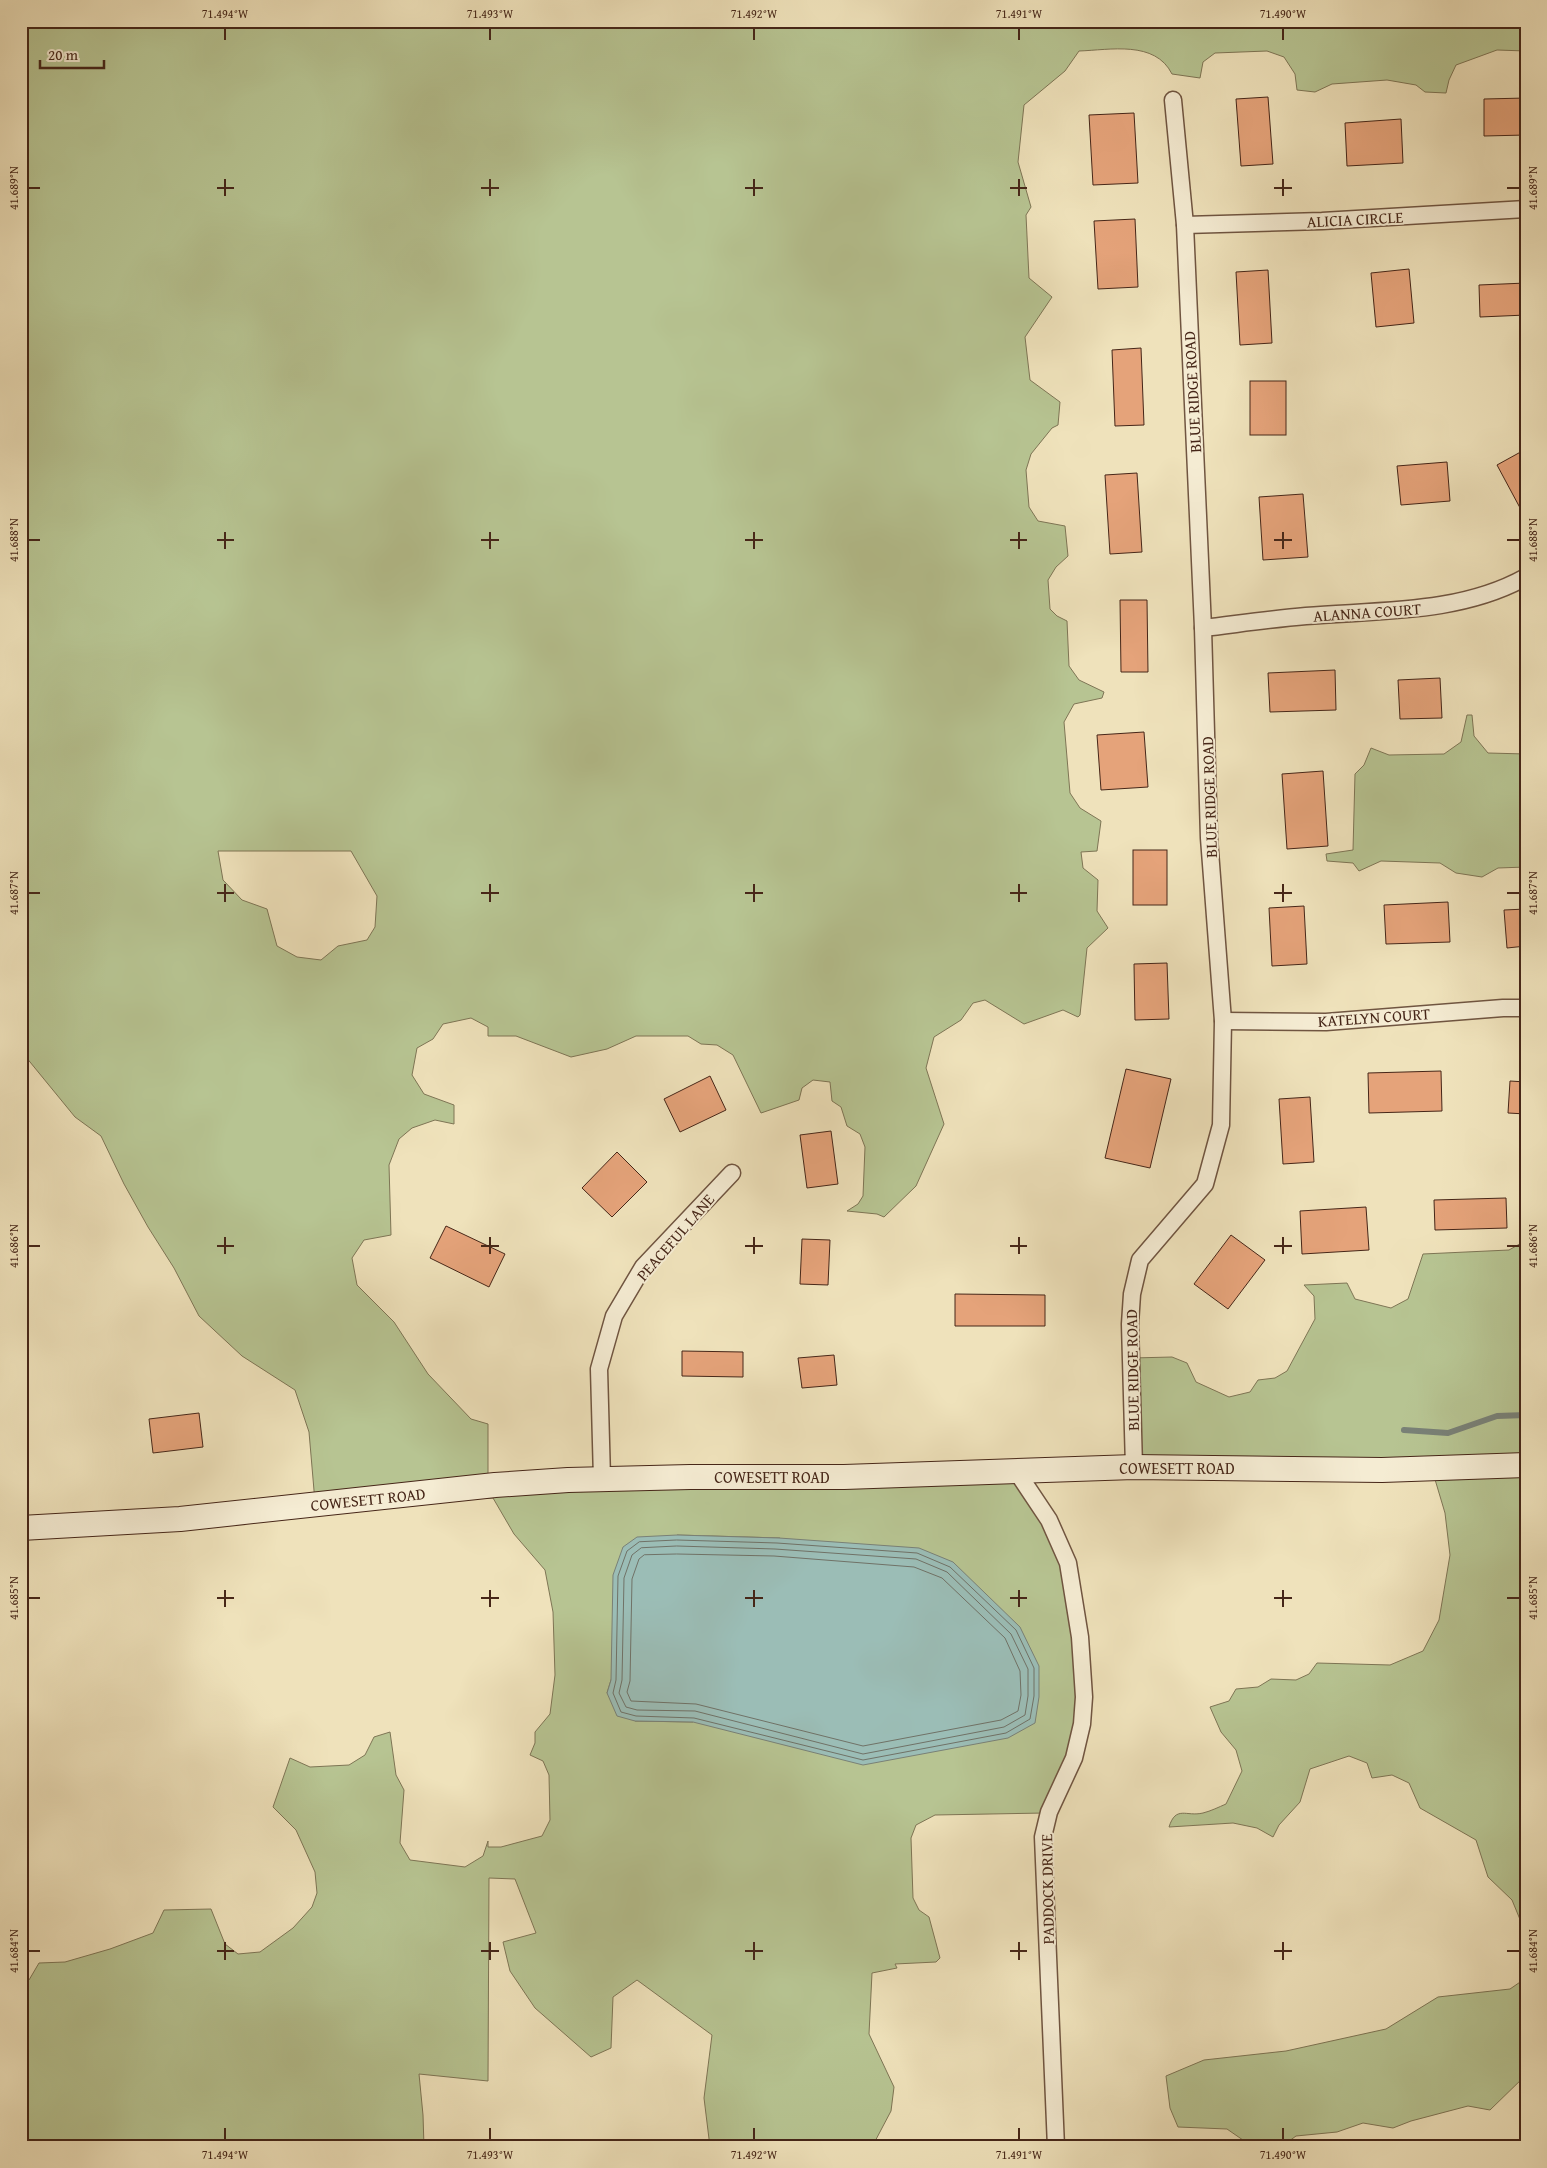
<svg xmlns="http://www.w3.org/2000/svg" width="1547" height="2168" font-family="'Gentium Book Plus',serif">
<style>
.green{fill:#b7c492;stroke:#7e7555;fill-rule:evenodd}
.water{fill:#9bbdb6;stroke:#798177}
.lines{fill:none;stroke-linecap:round;stroke-linejoin:round}
.shore{stroke:#707267;stroke-width:1}
.stream{stroke:#798177;stroke-width:6}
.building{fill:#e5a37a;stroke:#462618}
.street-casing{stroke:#705541;stroke-width:19}
.secondary-casing{stroke:#462618;stroke-width:26}
.street{stroke:#f5ecd3;stroke-width:16}
.secondary{stroke:#f5ecd3;stroke-width:24}
.ticks{fill:none;stroke:#462618;stroke-width:2}
.labels{text-anchor:middle;dominant-baseline:central;stroke-width:4;stroke-linejoin:round;paint-order:stroke}
.street-label{font-size:16px;fill:#462618;stroke:#f5ecd3}
.neatline{fill:none;stroke:#462618;stroke-width:2}
.ticks-label{font-size:12px;text-anchor:middle;fill:#462618}
</style>
<rect width="100%" height="100%" fill="#efe2bb"/>
<filter id="stains"><feTurbulence type="fractalNoise" baseFrequency=".004" numOctaves="4"/><feColorMatrix values="0 0 0 0 .2 0 0 0 0 .09 0 0 0 0 .02 0 0 0 .5 -.17"/></filter>
<radialGradient id="worn" r=".72"><stop offset=".6" stop-color="#630" stop-opacity="0"/><stop offset="1" stop-color="#630" stop-opacity=".3"/></radialGradient>
<!-- green -->
<g class="green">
<path d="M 21,21 L 1526,21 L 1526,51 L 1497,50 L 1456,65 L 1449,80 L 1446,93 L 1425,92 L 1416,85 L 1387,80 L 1332,84 L 1315,92 L 1297,90 L 1295,74 L 1284,57 L 1267,51 L 1215,53 L 1203,62 L 1200,78 L 1172,74 C 1155,40 1110,50 1079,51 L 1065,71 L 1024,105 L 1018,162 L 1031,207 L 1026,215 L 1029,278 L 1052,297 L 1025,337 L 1030,380 L 1060,402 L 1058,425 L 1052,428 L 1031,454 L 1026,470 L 1029,507 L 1038,521 L 1065,526 L 1068,556 L 1056,567 L 1048,580 L 1050,609 L 1057,616 L 1067,621 L 1069,666 L 1079,680 L 1104,692 L 1102,698 L 1074,704 L 1064,722 L 1070,793 L 1080,808 L 1101,821 L 1097,851 L 1081,852 L 1083,868 L 1098,880 L 1097,911 L 1108,928 L 1087,948 L 1080,1015 L 1078,1017 L 1063,1010 L 1024,1024 L 985,1000 L 973,1003 L 961,1020 L 934,1037 L 926,1068 L 944,1124 L 916,1186 L 884,1217 L 877,1214 L 847,1211 L 858,1204 L 863,1196 L 865,1147 L 860,1134 L 847,1126 L 841,1107 L 832,1101 L 830,1082 L 813,1080 L 802,1088 L 799,1100 L 761,1113 L 733,1055 L 717,1045 L 701,1044 L 688,1036 L 636,1036 L 607,1049 L 571,1057 L 516,1036 L 488,1036 L 488,1027 L 471,1018 L 443,1024 L 433,1039 L 417,1048 L 412,1075 L 424,1094 L 454,1105 L 454,1124 L 435,1120 L 412,1128 L 399,1139 L 389,1165 L 391,1235 L 364,1240 L 352,1258 L 357,1285 L 394,1322 L 428,1374 L 471,1419 L 488,1424 L 488,1483 L 1020,1473 L 1067,1562 L 1079,1732 L 1045,1813 L 935,1815 L 916,1825 L 911,1838 L 913,1898 L 919,1910 L 929,1917 L 940,1958 L 936,1962 L 895,1964 L 897,1968 L 872,1973 L 869,2034 L 894,2087 L 891,2111 L 872,2147 L 710,2147 L 704,2098 L 712,2035 L 637,1980 L 613,1997 L 611,2048 L 591,2057 L 535,2008 L 510,1971 L 503,1942 L 536,1933 L 515,1879 L 489,1878 L 488,2081 L 419,2074 L 423,2115 L 424,2147 L 21,2147 L 21,1986 L 29,1980 L 39,1963 L 65,1962 L 110,1949 L 153,1933 L 164,1910 L 211,1909 L 225,1944 L 238,1954 L 260,1952 L 293,1928 L 312,1907 L 317,1893 L 315,1872 L 296,1830 L 273,1807 L 290,1758 L 310,1767 L 349,1765 L 365,1755 L 374,1737 L 390,1732 L 396,1775 L 404,1790 L 400,1843 L 410,1860 L 465,1867 L 483,1856 L 488,1841 L 488,1847 L 501,1847 L 542,1836 L 550,1820 L 549,1775 L 543,1761 L 530,1755 L 535,1743 L 535,1732 L 550,1714 L 555,1675 L 553,1612 L 545,1570 L 514,1534 L 493,1498 L 315,1502 L 309,1432 L 295,1390 L 242,1356 L 199,1316 L 174,1268 L 148,1227 L 124,1184 L 101,1136 L 75,1117 L 21,1051 ZM 218,851 L 351,851 L 377,896 L 375,927 L 367,940 L 338,946 L 321,960 L 297,957 L 277,946 L 267,909 L 242,900 L 223,880 ZM 677,1535 L 780,1538 L 693,1722 L 635,1721 L 607,1693 L 611,1680 Z"/>
<polygon points="1467,715 1472,715 1474,736 1488,753 1526,754 1526,867 1498,868 1482,877 1456,873 1440,863 1381,861 1359,871 1353,863 1327,861 1326,854 1353,850 1355,774 1364,765 1371,748 1389,755 1444,754 1461,742"/>
<path d="M 1525,1241 L 1526,1243 L 1526,1934 L 1512,1900 L 1488,1877 L 1476,1840 L 1420,1808 L 1409,1783 L 1392,1775 L 1372,1778 L 1367,1763 L 1349,1756 L 1310,1769 L 1300,1802 L 1279,1825 L 1273,1837 L 1257,1828 L 1233,1823 L 1169,1827 C 1176,1805 1186,1817 1203,1813 C 1211,1811 1219,1807 1226,1804 L 1242,1771 L 1236,1750 L 1221,1732 L 1210,1707 L 1229,1701 L 1236,1689 L 1258,1687 L 1271,1679 L 1296,1680 L 1309,1674 L 1317,1663 L 1390,1665 L 1423,1651 L 1439,1620 L 1450,1555 L 1445,1513 L 1431,1466 L 1141,1467 L 1132,1358 L 1172,1357 L 1187,1363 L 1196,1382 L 1229,1397 L 1250,1392 L 1258,1380 L 1275,1378 L 1287,1371 L 1315,1319 L 1314,1296 L 1304,1285 L 1347,1283 L 1355,1299 L 1391,1308 L 1408,1299 L 1423,1254 L 1509,1250 Z"/>
<polygon points="1526,1978 1526,2075 1490,2110 1468,2106 1411,2121 1393,2128 1363,2123 1337,2132 1296,2136 1281,2147 1253,2147 1227,2129 1178,2127 1170,2108 1166,2076 1204,2060 1286,2051 1386,2029 1438,1997 1510,1989"/>
</g>
<!-- water -->
<polygon class="water" points="677,1535 779,1538 919,1548 953,1562 1020,1627 1039,1666 1039,1697 1035,1723 1008,1738 863,1765 693,1722 635,1721 617,1716 607,1693 611,1680 613,1575 623,1547 637,1537"/>
<g class="lines">
<!-- shore -->
<g class="shore">
<polygon points="677,1540 777,1543 917,1553 950,1567 1016,1630 1034,1668 1034,1696 1030,1719 1006,1733 863,1760 694,1718 636,1716 621,1712 613,1693 616,1680 618,1576 627,1551 639,1542"/>
<polygon points="677,1546 775,1549 916,1559 947,1572 1011,1634 1028,1669 1028,1696 1025,1715 1004,1727 863,1754 695,1711 637,1710 626,1707 619,1693 622,1680 624,1578 632,1555 641,1548"/>
<polygon points="677,1554 774,1556 914,1567 942,1578 1005,1638 1020,1671 1021,1695 1018,1711 1001,1720 863,1746 696,1704 631,1701 627,1692 630,1681 632,1579 639,1559 644,1555"/>
</g>
<!-- stream -->
<polyline class="stream" points="1404,1430 1448,1433 1497,1416 1526,1415"/>
</g>
<!-- building -->
<g class="building">
<polygon points="1268,97 1273,164 1241,166 1236,99"/>
<polygon points="1526,98 1526,135 1484,136 1484,99"/>
<polygon points="1134,113 1138,183 1093,185 1089,115"/>
<polygon points="1401,119 1403,163 1347,166 1345,123"/>
<polygon points="1135,219 1138,287 1098,289 1094,221"/>
<polygon points="1409,269 1414,323 1376,327 1371,273"/>
<polygon points="1268,270 1272,343 1240,345 1236,272"/>
<polygon points="1526,283 1526,315 1480,317 1479,285"/>
<polygon points="1141,348 1144,425 1115,426 1112,350"/>
<rect x="1250" y="381" width="36" height="54"/>
<polygon points="1526,449 1526,519 1497,465"/>
<polygon points="1447,462 1450,501 1401,505 1397,466"/>
<polygon points="1137,473 1142,552 1110,554 1105,475"/>
<polygon points="1303,494 1308,557 1263,560 1259,497"/>
<polygon points="1120,600 1147,600 1148,672 1121,672"/>
<polygon points="1335,670 1336,710 1270,712 1268,673"/>
<polygon points="1440,678 1442,718 1400,719 1398,680"/>
<polygon points="1144,732 1148,787 1101,790 1097,735"/>
<polygon points="1323,771 1328,846 1287,849 1282,774"/>
<rect x="1133" y="850" width="34" height="55"/>
<polygon points="1448,902 1450,942 1386,944 1384,905"/>
<polygon points="1304,906 1307,964 1272,966 1269,908"/>
<polygon points="1526,909 1526,946 1507,948 1504,910"/>
<polygon points="1167,963 1169,1019 1135,1020 1134,964"/>
<polygon points="1126,1069 1171,1079 1150,1168 1105,1158"/>
<polygon points="1441,1071 1442,1111 1369,1113 1368,1073"/>
<polygon points="710,1076 726,1110 680,1132 664,1099"/>
<polygon points="1510,1081 1526,1082 1526,1114 1508,1113"/>
<polygon points="1310,1097 1314,1162 1283,1164 1279,1099"/>
<polygon points="831,1131 838,1184 807,1188 800,1135"/>
<polygon points="617,1152 647,1182 612,1217 582,1188"/>
<polygon points="1506,1198 1507,1228 1435,1230 1434,1200"/>
<polygon points="1366,1207 1369,1250 1302,1254 1300,1211"/>
<polygon points="446,1226 505,1254 489,1287 430,1258"/>
<polygon points="1231,1235 1265,1260 1228,1309 1194,1284"/>
<polygon points="802,1239 830,1240 828,1285 800,1284"/>
<polygon points="955,1294 1045,1295 1045,1326 955,1326"/>
<polygon points="682,1351 743,1352 743,1377 682,1376"/>
<polygon points="834,1355 837,1385 802,1388 798,1358"/>
<polygon points="199,1413 203,1447 153,1453 149,1419"/>
</g>
<g class="lines">
<!-- street casing -->
<g class="street-casing">
<g id="street">
<polyline points="1185,225 1322,221 1526,209"/>
<path d="M 1203,628 C 1237,624 1271,619 1306,616 C 1379,610 1460,614 1526,577"/>
<polyline points="1223,1021 1326,1022 1503,1008 1526,1008"/>
<polyline points="1134,1467 1130,1324 1132,1294 1140,1260 1205,1184 1221,1125 1223,1021 1209,838 1203,628 1185,225 1173,100"/>
<polyline points="1017,1472 1049,1520 1068,1563 1080,1637 1084,1697 1082,1724 1074,1758 1049,1812 1043,1837 1056,2147"/>
<polyline points="602,1479 599,1369 614,1316 643,1267 732,1173"/>
</g>
</g>
<!-- secondary casing -->
<g class="secondary-casing">
<polyline id="secondary" points="21,1528 180,1519 495,1485 568,1480 690,1477 844,1477 1134,1467 1382,1470 1526,1465"/>
</g>
<!-- street -->
<use href="#street" class="street"/>
<!-- secondary -->
<use href="#secondary" class="secondary"/>
</g>
<!-- ticks -->
<path class="ticks" d="M 225,28 L 225,40M 490,28 L 490,40M 754,28 L 754,40M 1019,28 L 1019,40M 1283,28 L 1283,40M 225,179 L 225,196M 490,179 L 490,196M 754,179 L 754,196M 1019,179 L 1019,196M 1283,179 L 1283,196M 28,188 L 40,188M 217,188 L 234,188M 481,188 L 499,188M 745,188 L 763,188M 1010,188 L 1027,188M 1274,188 L 1292,188M 1507,188 L 1520,188M 225,532 L 225,549M 490,532 L 490,549M 754,532 L 754,549M 1019,532 L 1019,549M 1283,532 L 1283,549M 28,540 L 40,540M 217,540 L 234,540M 481,540 L 499,540M 745,540 L 763,540M 1010,540 L 1027,540M 1274,540 L 1292,540M 1507,540 L 1520,540M 225,884 L 225,902M 490,884 L 490,902M 754,884 L 754,902M 1019,884 L 1019,902M 1283,884 L 1283,902M 28,893 L 40,893M 217,893 L 234,893M 481,893 L 499,893M 745,893 L 763,893M 1010,893 L 1027,893M 1274,893 L 1292,893M 1507,893 L 1520,893M 225,1237 L 225,1254M 490,1237 L 490,1254M 754,1237 L 754,1254M 1019,1237 L 1019,1254M 1283,1237 L 1283,1254M 28,1246 L 40,1246M 217,1246 L 234,1246M 481,1246 L 499,1246M 745,1246 L 763,1246M 1010,1246 L 1027,1246M 1274,1246 L 1292,1246M 1507,1246 L 1520,1246M 225,1590 L 225,1607M 490,1590 L 490,1607M 754,1590 L 754,1607M 1019,1590 L 1019,1607M 1283,1590 L 1283,1607M 28,1598 L 40,1598M 217,1598 L 234,1598M 481,1598 L 499,1598M 745,1598 L 763,1598M 1010,1598 L 1027,1598M 1274,1598 L 1292,1598M 1507,1598 L 1520,1598M 225,1942 L 225,1960M 490,1942 L 490,1960M 754,1942 L 754,1960M 1019,1942 L 1019,1960M 1283,1942 L 1283,1960M 28,1951 L 40,1951M 217,1951 L 234,1951M 481,1951 L 499,1951M 745,1951 L 763,1951M 1010,1951 L 1027,1951M 1274,1951 L 1292,1951M 1507,1951 L 1520,1951M 225,2128 L 225,2140M 490,2128 L 490,2140M 754,2128 L 754,2140M 1019,2128 L 1019,2140M 1283,2128 L 1283,2140"/>
<g class="labels">
<!-- street labels -->
<g class="street-label">
<text transform="translate(1355 219) rotate(-3)">ALICIA CIRCLE</text>
<text transform="translate(1192 392) rotate(-93)">BLUE RIDGE ROAD</text>
<text transform="translate(1367 612) rotate(-4)">ALANNA COURT</text>
<text transform="translate(1209 797) rotate(-92)">BLUE RIDGE ROAD</text>
<text transform="translate(1374 1017) rotate(-4)">KATELYN COURT</text>
<text transform="translate(675 1237) rotate(-49)">PEACEFUL LANE</text>
<text transform="translate(1132 1370) rotate(-91)">BLUE RIDGE ROAD</text>
<text x="1177" y="1468">COWESETT ROAD</text>
<text x="772" y="1477">COWESETT ROAD</text>
<text transform="translate(368 1499) rotate(-6)">COWESETT ROAD</text>
<text transform="translate(1047 1889) rotate(-91)">PADDOCK DRIVE</text>
</g>
</g>
<!-- margin -->
<rect width="1547" height="2168" fill="none" stroke="#efe2bb" stroke-width="55"/>
<!-- scale -->
<path d="M40 60v8h64v-8" fill="none" stroke="#462618" stroke-width="2.5"/>
<text x="48" y="60" font-size="15" fill="#462618" stroke="#f5ecd3" stroke-width="4" paint-order="stroke">20 m</text>
<rect x="28" y="28" width="1492" height="2112" class="neatline"/>
<g class="ticks-label">
<text x="225" y="18">71.494°W</text>
<text x="490" y="18">71.493°W</text>
<text x="754" y="18">71.492°W</text>
<text x="1019" y="18">71.491°W</text>
<text x="1283" y="18">71.490°W</text>
<text transform="translate(14 188) rotate(-90)" y="4">41.689°N</text>
<text transform="translate(1533 188) rotate(-90)" y="4">41.689°N</text>
<text transform="translate(14 540) rotate(-90)" y="4">41.688°N</text>
<text transform="translate(1533 540) rotate(-90)" y="4">41.688°N</text>
<text transform="translate(14 893) rotate(-90)" y="4">41.687°N</text>
<text transform="translate(1533 893) rotate(-90)" y="4">41.687°N</text>
<text transform="translate(14 1246) rotate(-90)" y="4">41.686°N</text>
<text transform="translate(1533 1246) rotate(-90)" y="4">41.686°N</text>
<text transform="translate(14 1598) rotate(-90)" y="4">41.685°N</text>
<text transform="translate(1533 1598) rotate(-90)" y="4">41.685°N</text>
<text transform="translate(14 1951) rotate(-90)" y="4">41.684°N</text>
<text transform="translate(1533 1951) rotate(-90)" y="4">41.684°N</text>
<text x="225" y="2159">71.494°W</text>
<text x="490" y="2159">71.493°W</text>
<text x="754" y="2159">71.492°W</text>
<text x="1019" y="2159">71.491°W</text>
<text x="1283" y="2159">71.490°W</text>
</g>
<rect width="100%" height="100%" filter="url(#stains)"/>
<rect width="100%" height="100%" fill="url(#worn)"/>
</svg>
